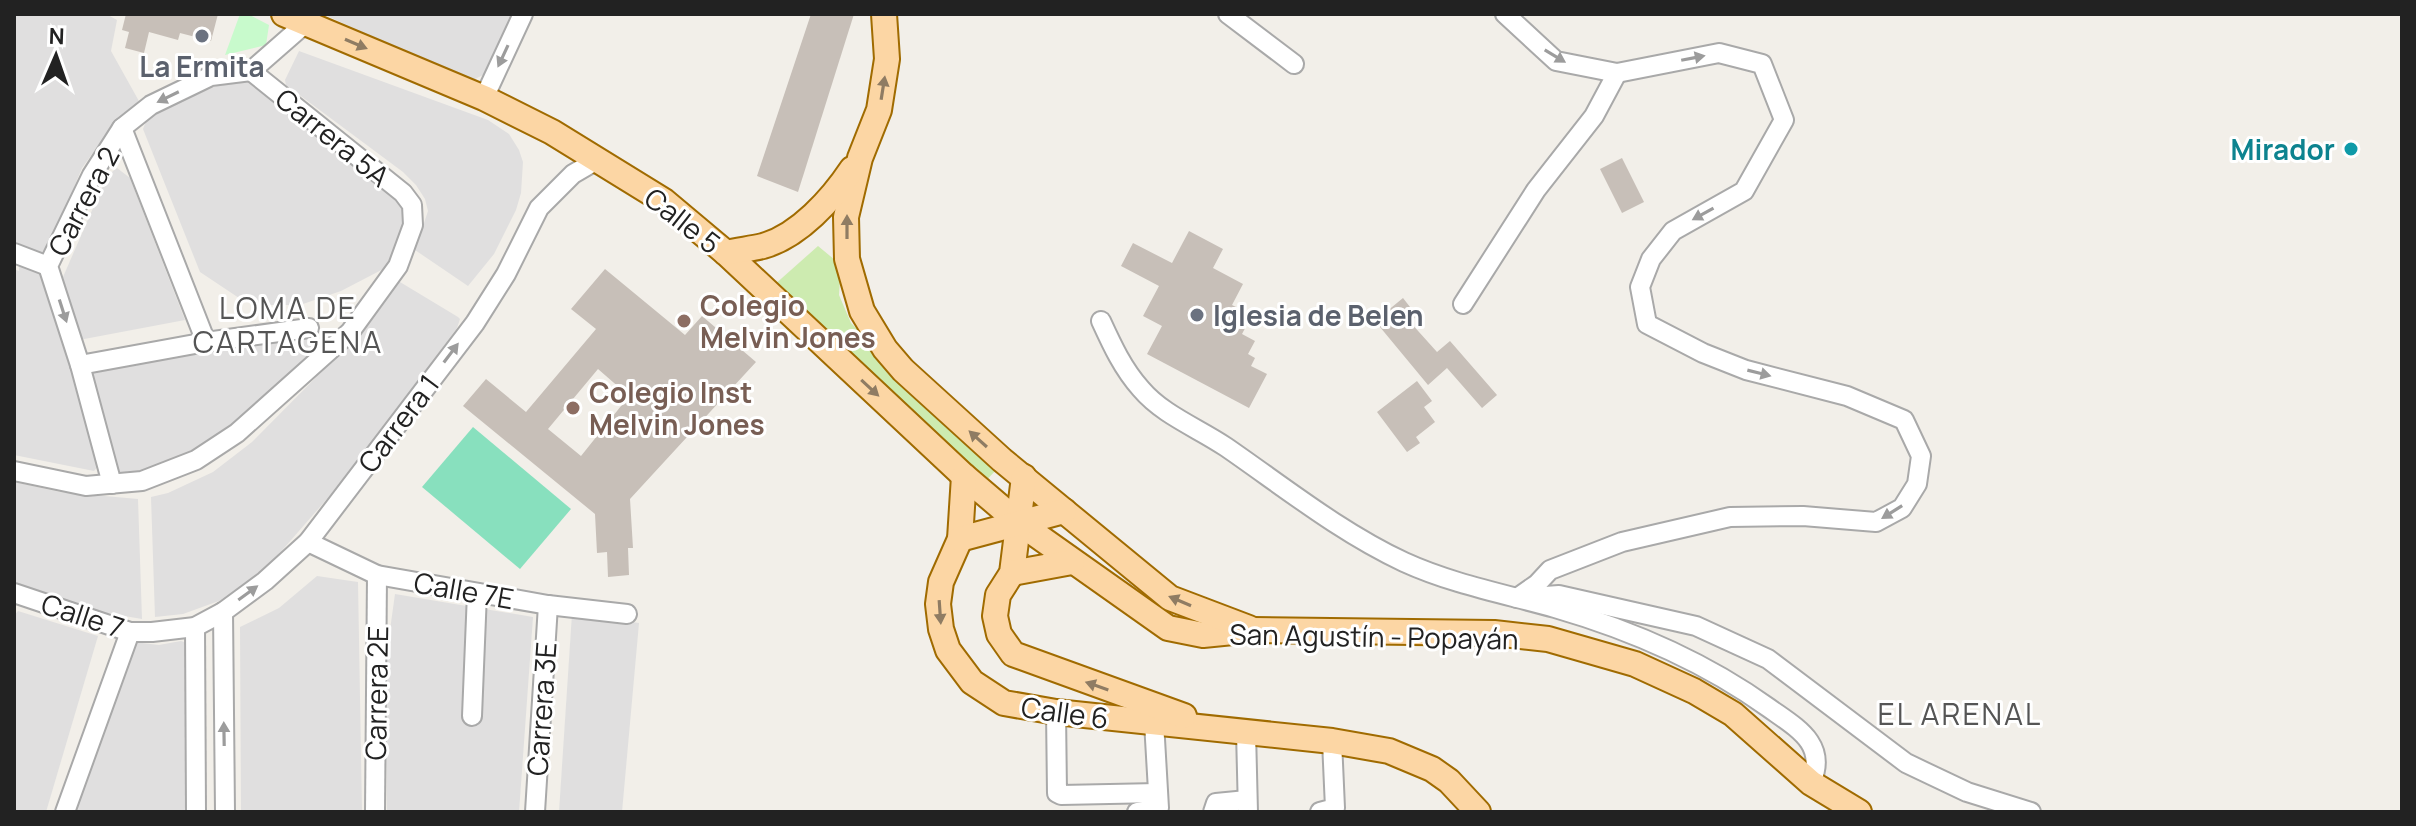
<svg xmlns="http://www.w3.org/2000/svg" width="2416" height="826" font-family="Manrope,sans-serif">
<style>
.residential{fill:#e0dfdf}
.grass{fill:#cdebb0}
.park{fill:#c8facc}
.pitch{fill:#88e0be}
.building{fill:#c7bfb8;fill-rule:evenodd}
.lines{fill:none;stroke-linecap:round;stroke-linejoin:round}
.minor-casing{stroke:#a9a9a9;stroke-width:22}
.major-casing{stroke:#a06b00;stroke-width:28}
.minor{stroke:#fff;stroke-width:18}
.major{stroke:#fcd6a4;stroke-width:24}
.oneway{fill:#8f7c63}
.oneway2{fill:#9c9c9c}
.worship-dot{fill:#6b7280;stroke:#fff;stroke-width:3}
.culture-dot{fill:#0f9aa8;stroke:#fff;stroke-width:3}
.education-dot{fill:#8d6e63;stroke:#fff;stroke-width:3}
.labels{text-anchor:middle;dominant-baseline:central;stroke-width:6;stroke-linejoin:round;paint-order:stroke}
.worship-label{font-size:28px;font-weight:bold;fill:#5b616d;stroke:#fff}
.street-label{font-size:28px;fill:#222;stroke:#fff}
.culture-label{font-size:28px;font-weight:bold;fill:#0d838f;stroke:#fff;text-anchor:end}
.education-label{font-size:28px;font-weight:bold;fill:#785e54;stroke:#fff;text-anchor:start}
.neighbourhood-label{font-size:30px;letter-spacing:2px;fill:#555;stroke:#fff}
</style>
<rect width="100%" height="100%" fill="#f2efe9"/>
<!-- residential -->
<g class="residential">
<polygon points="14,14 106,14 117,20 111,51 140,103 115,122 82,168 48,250 35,257 14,249"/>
<polygon points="323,14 513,14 485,74 475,79 467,80"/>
<polygon points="299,51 488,120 509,134 519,150 523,162 521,193 516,210 494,254 468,286 415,250 428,211 425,199 416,185 403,172 286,85 285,80"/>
<polygon points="237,78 249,81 397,197 407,213 404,234 391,265 341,291 300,305 260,305 239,298 200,272 143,129 148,116 156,110"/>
<polygon points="117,168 130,178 185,320 79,340 63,277 107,176"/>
<polygon points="19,265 49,276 100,464 94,471 14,455 14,269 19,271"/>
<polygon points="395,279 458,317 460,319 457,328 354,468 271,563 247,585 227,598 183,614 155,617 151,497 168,493 213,472 252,442 355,338"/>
<polygon points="306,332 320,344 212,444 144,472 113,472 90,381 92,374 99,370"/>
<polygon points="14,482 60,492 138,499 142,619 77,608 14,589"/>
<polygon points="317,576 358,582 362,812 241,812 240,627 279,608"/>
<polygon points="395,594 533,617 519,812 387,812 385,666"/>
<polygon points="18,611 98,636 46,812 14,812 14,616"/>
<polygon points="572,614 639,623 622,812 559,812"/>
<polygon points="181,641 187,643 190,812 75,812 134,642 159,645"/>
</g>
<!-- grass -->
<polygon class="grass" points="818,246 841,265 839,295 851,323 996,470 982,485 773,286"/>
<!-- park -->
<polygon class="park" points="240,14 248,14 269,25 266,45 225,55"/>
<!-- pitch -->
<polygon class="pitch" points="473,427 571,509 520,569 422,487"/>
<!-- building -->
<g class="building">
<polygon points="126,14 218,14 211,41 180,33 178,40 149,32 144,53 125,48 129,32 122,30"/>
<polygon points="811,14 854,14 798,192 757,176"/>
<polygon points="1622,158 1644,202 1622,213 1600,169"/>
<polygon points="1189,231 1223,249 1213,268 1243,284 1232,305 1252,315 1242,334 1255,341 1248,354 1255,358 1251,366 1267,374 1249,408 1147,354 1162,326 1143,316 1159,286 1121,266 1133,243 1172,263"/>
<path d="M 605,269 L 685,335 L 702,316 L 756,362 L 630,499 L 633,548 L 628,548 L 629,575 L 608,577 L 607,552 L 597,553 L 595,514 L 463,406 L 486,379 L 526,412 L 596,329 L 571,309 ZM 598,369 L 629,396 L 581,456 L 548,429 Z"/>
<polygon points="1403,298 1417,316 1410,322 1437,352 1450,341 1497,395 1482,408 1447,368 1428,385 1375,321"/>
<polygon points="1417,381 1432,401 1424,407 1435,422 1416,437 1420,443 1407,452 1377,412"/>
</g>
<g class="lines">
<!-- minor casing -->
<g class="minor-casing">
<g id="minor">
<polyline points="1228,14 1294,64"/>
<polyline points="1505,14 1556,61 1617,73 1719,53 1762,64 1784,120 1744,191 1673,231 1651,259 1640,287 1647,324 1703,353 1746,370 1847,396 1904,420 1921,456 1917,484 1902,508 1876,522 1803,516 1730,517 1622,542 1550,570 1537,584 1517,598"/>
<polyline points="484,98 523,14"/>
<polyline points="122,128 206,342"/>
<polyline points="14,253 48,266"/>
<polyline points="1463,304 1536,190 1594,116 1617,73"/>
<path d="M 1101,321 C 1112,345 1123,369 1141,389 C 1163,415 1198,428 1226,447 C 1284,487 1340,532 1404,562 C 1452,584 1505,594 1555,608 C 1631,630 1705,662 1769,708 C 1797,728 1828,744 1811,783"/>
<polyline points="80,365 206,342 309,328"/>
<polyline points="14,471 86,486 142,481 196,460 237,433 350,332 398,266 413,225 412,205 403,193 251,71"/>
<polyline points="112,484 80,365 48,266 92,175 122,128 151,105 211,76 251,71 307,22"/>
<polyline points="308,542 377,575 548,605 627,614"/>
<polyline points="14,593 130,632 152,632 195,627 223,612 265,581 308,542 475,323 506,274 539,208 573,174 597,160"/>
<polyline points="1532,597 1559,595 1696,626 1768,659 1906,763 1967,792 2031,812"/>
<polyline points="223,612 225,812"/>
<polyline points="195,627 196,812"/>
<polyline points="1056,712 1057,793 1061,795 1158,793"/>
<polyline points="472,716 477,593"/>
<polyline points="1246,732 1248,812"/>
<polyline points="65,812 130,632"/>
<polyline points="375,812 377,575"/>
<polyline points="535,812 548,605"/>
<polyline points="1137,812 1159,808 1154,722"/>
<polyline points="1213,812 1216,803 1247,800"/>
<polyline points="1320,812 1335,808 1332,741"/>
</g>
</g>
<!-- major casing -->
<g class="major-casing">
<g id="major">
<polyline points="284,14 484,98 552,132 664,201 726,253 964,476 1018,522 1168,628 1203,635 1253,630 1494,633 1548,639 1635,664 1694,691 1733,714 1811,783 1859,812"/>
<polyline points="884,14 887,59 879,110 860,158 846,217 847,259 862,311 885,349 903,370 1002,460 1064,511 1170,598 1249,628"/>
<path d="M 726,253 C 738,250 751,249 763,246 C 799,236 832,199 852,169"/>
<polyline points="964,476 960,539 941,582 938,604 941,629 948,650 972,682 1004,703 1056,712 1332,741 1389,751 1432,769 1449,781 1478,812"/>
<polyline points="1024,477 1012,573 998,595 995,616 999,634 1013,654 1184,716"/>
<polyline points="960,539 1064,511"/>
<polyline points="1012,573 1072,562"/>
</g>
</g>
<!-- minor -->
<use href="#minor" class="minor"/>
<!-- major -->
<use href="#major" class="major"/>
</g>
<!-- one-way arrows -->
<defs><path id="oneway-solid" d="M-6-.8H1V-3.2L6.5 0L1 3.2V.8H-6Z" transform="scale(2)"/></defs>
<g class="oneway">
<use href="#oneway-solid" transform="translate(356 44) rotate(23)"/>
<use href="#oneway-solid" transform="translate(883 88) rotate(-81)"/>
<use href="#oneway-solid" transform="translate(847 227) rotate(-90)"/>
<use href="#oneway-solid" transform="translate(870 388) rotate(43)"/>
<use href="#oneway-solid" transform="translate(978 439) rotate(-138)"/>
<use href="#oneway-solid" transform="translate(1180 601) rotate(-157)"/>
<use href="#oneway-solid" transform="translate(940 612) rotate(86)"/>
<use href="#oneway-solid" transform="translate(1097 686) rotate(-161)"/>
</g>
<g class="oneway2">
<use href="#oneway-solid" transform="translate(503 56) rotate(115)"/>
<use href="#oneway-solid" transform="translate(1555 56) rotate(31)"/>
<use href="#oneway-solid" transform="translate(1693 58) rotate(-11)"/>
<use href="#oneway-solid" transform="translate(168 97) rotate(154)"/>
<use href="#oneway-solid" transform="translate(1703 214) rotate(151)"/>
<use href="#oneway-solid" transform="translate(63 311) rotate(72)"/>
<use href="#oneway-solid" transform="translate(451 353) rotate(-53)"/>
<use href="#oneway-solid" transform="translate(1759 373) rotate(14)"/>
<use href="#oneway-solid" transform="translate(1892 512) rotate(148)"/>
<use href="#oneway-solid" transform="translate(248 593) rotate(-36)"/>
<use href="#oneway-solid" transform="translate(224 734) rotate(-91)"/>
</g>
<!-- markers -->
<g class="worship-dot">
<circle cx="202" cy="36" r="8"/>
<circle cx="1197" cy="315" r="8"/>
</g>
<circle class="culture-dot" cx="2351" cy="149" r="8"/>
<g class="education-dot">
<circle cx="684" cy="321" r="8"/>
<circle cx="573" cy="408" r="8"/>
</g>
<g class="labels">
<!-- worship labels -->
<g class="worship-label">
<text x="202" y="66">La Ermita</text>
<text x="1213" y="315" text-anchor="start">Iglesia de Belen</text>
</g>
<!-- street labels -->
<g class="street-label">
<text transform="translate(333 137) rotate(39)">Carrera 5A</text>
<text transform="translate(83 201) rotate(-62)">Carrera 2</text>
<text transform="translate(683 220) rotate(38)">Calle 5</text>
<text transform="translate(398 423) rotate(-53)">Carrera 1</text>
<text transform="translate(464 590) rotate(10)">Calle 7E</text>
<text transform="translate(83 615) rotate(18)">Calle 7</text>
<text transform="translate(1374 636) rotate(1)">San Agustín - Popayán</text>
<text transform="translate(376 693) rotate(-89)">Carrera 2E</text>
<text transform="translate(541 709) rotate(-86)">Carrera 3E</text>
<text transform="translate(1065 712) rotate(8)">Calle 6</text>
</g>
<!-- culture labels -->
<g class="culture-label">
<text x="2335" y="149">Mirador</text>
</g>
<!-- education labels -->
<g class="education-label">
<text x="700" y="305">Colegio<tspan x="700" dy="32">Melvin Jones</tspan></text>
<text x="589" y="392">Colegio Inst<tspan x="589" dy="32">Melvin Jones</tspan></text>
</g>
<!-- neighbourhood labels -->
<g class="neighbourhood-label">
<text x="288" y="307">LOMA DE<tspan x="288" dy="34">CARTAGENA</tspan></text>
<text x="1960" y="713">EL ARENAL</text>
</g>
</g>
<!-- border -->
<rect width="2416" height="826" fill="none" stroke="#222222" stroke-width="32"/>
<!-- north arrow -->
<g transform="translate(56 56) rotate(2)" stroke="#ffffff" stroke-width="6" paint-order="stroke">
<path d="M0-6L14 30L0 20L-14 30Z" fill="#222222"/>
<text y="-12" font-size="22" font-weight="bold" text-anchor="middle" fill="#222222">N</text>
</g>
</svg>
